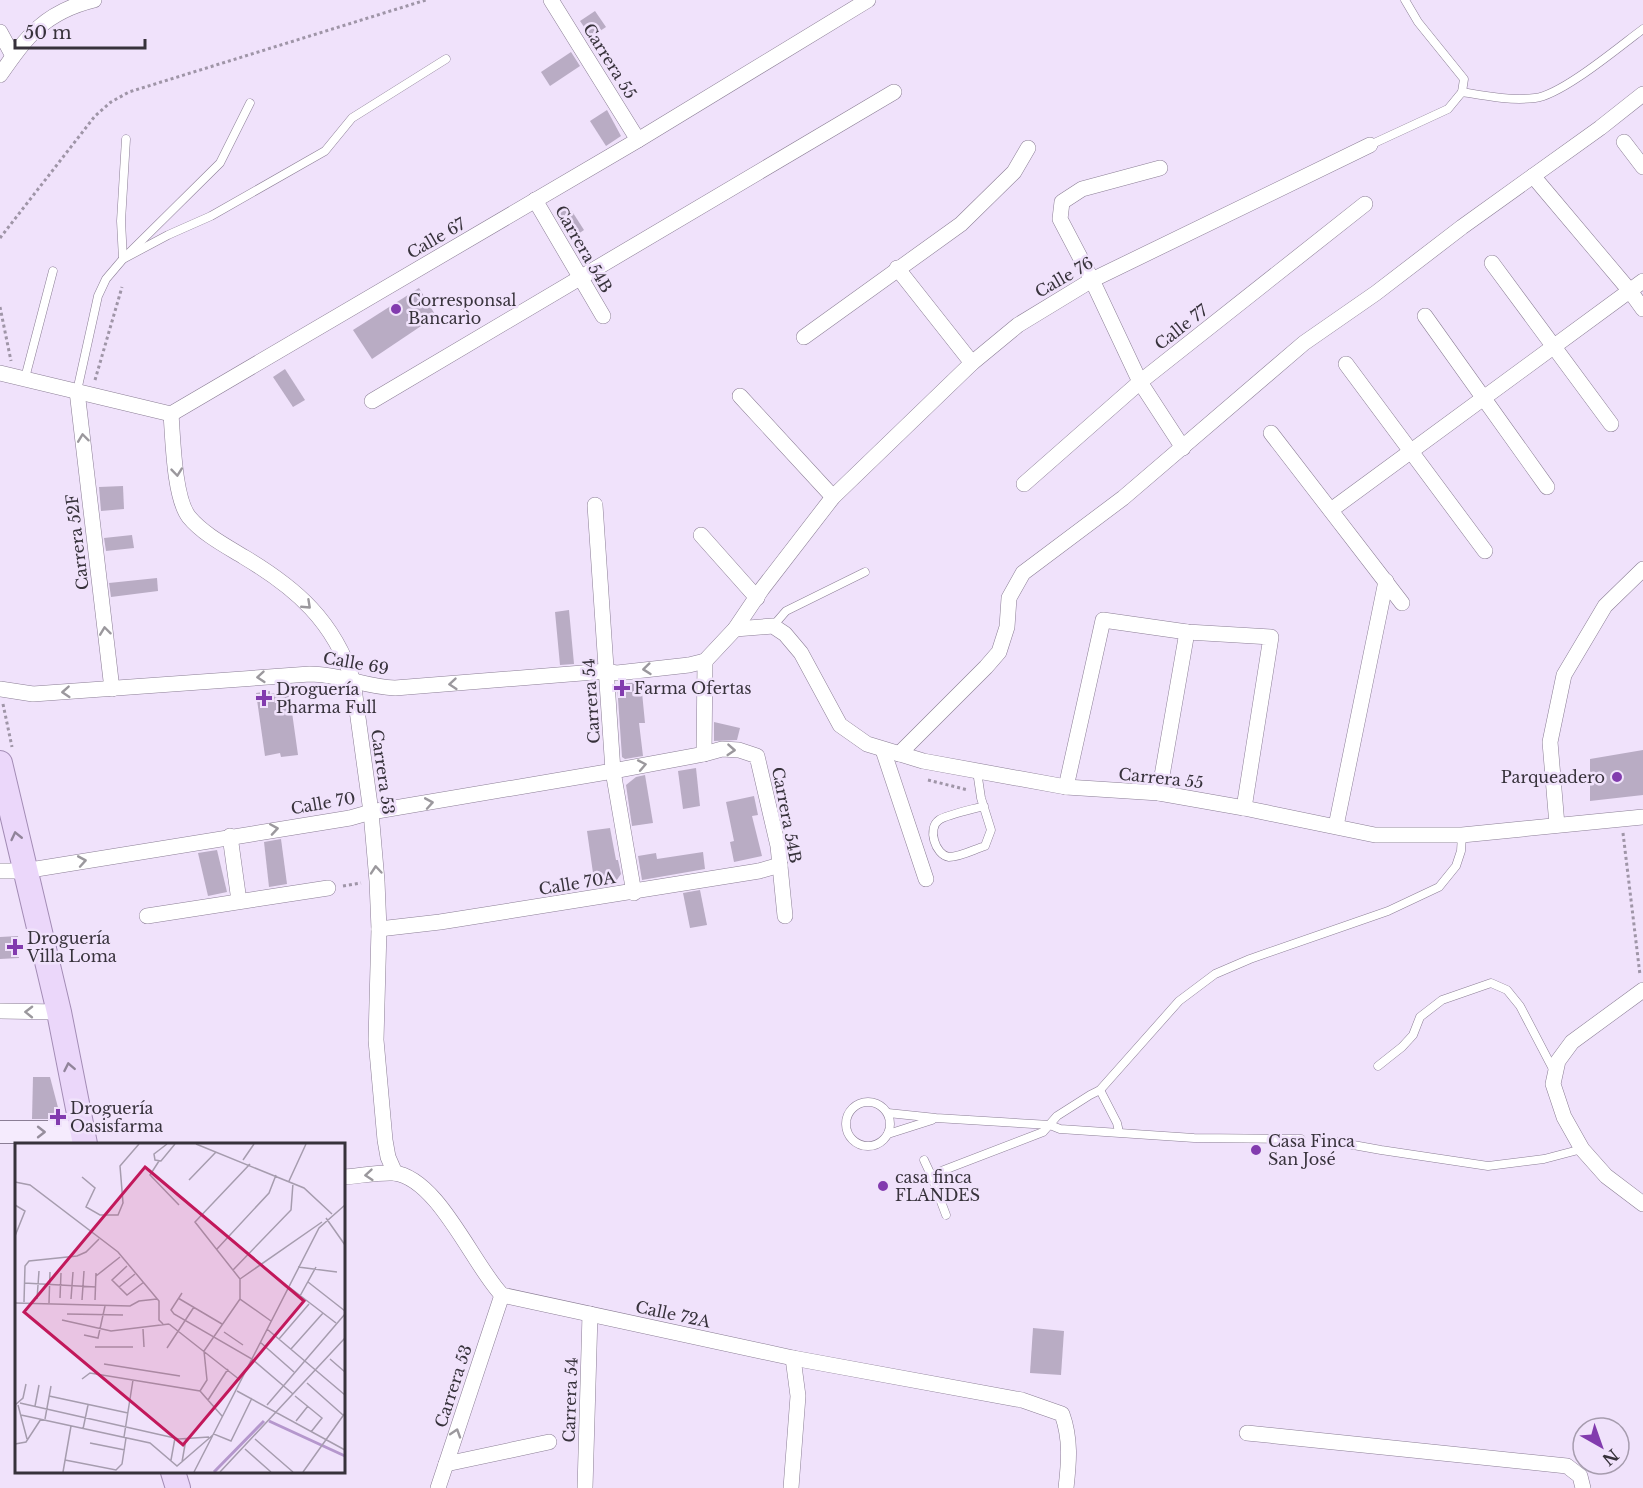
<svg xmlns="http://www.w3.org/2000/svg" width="1643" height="1488" font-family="'Libre Baskerville',serif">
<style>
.building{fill:#b9acc4}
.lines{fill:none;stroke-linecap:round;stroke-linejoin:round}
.lane-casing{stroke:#8b7e95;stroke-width:9}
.street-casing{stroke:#8b7e95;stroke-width:16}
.secondary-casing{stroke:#8b7e95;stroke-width:24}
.primary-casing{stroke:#a38cb5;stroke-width:26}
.path{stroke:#9f95a7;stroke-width:3;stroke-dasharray:3 3;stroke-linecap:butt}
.lane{stroke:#fff;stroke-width:8}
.street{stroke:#fff;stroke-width:15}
.secondary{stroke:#f5ebfd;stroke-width:22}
.primary{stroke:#ebd7fa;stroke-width:24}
.oneway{stroke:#9b989d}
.oneway2{stroke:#91849a}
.oneway3{stroke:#968e9c}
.poi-dot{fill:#823bae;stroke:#f0e2fb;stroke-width:2}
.labels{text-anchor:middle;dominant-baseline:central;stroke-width:5;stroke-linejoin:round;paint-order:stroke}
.street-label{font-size:16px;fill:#37323b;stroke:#f0e2fb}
.poi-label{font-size:16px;fill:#37323b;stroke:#f0e2fb;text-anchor:start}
.inset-river{fill:none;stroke:#b597cd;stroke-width:3}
.inset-road{fill:none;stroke:#a69cae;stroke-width:1.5}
.view{fill:#c2185b;fill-opacity:0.15;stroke:#c2185b;stroke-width:3}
.inset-edge{fill:none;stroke:#37323b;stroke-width:3}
</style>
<rect width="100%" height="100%" fill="#f0e2fb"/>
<!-- building -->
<g class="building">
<polygon points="595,11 606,27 591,37 580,21"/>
<polygon points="571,52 580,66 550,86 541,72"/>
<polygon points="607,110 621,136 606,146 590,121"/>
<polygon points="568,205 584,230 572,238 556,213"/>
<polygon points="419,288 436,316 372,359 353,330"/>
<polygon points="285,369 305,400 293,407 273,377"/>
<polygon points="123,486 124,509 101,511 99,487"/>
<polygon points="132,535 134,548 106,551 104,538"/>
<polygon points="157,578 158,591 111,597 109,583"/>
<polygon points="569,610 574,664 560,665 555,612"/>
<polygon points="641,682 645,723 639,723 643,756 625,759 622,757 617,684"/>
<polygon points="270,691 270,694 289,691 298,755 281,757 280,753 265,756 256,693"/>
<polygon points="714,722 740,728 737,740 714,741"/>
<polygon points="1643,750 1643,795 1590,801 1590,759"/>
<polygon points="696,768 700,806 683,809 678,771"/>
<polygon points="645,775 653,823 632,826 626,785 636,777"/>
<polygon points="754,796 758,815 752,816 762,856 734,862 730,842 734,841 726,802"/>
<polygon points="610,828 616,860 618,860 621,874 614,884 595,887 587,831"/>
<polygon points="281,839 287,884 269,887 264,842"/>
<polygon points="217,850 227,892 208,896 198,853"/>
<polygon points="703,852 705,869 642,880 638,856 656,853 657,859"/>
<polygon points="700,890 707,925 690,928 683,893"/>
<polygon points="18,936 19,958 0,959 0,937"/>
<polygon points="33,1077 50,1077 61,1119 32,1119"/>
<polygon points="1033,1328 1064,1331 1061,1375 1030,1373"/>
</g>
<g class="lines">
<!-- lane casing -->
<g class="lane-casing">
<g id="lane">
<path d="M 1462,92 C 1486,96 1511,101 1535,98 C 1562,95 1620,46 1643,29"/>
<polyline points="126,139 121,221 123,259 168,235 211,216 325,151 352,118 446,59"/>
<polyline points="1370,145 1448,109 1462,92 1464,79 1418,22 1405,0"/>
<polyline points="25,378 53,271"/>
<polyline points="77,391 98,296 106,279 123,259 220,163 250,103"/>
<polyline points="773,626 786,611 865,572"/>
<path d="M 977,771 L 981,798 L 991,830 L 985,846 C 975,849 960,857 949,857 C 935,855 927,828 939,820 C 946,815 974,809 984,806"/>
<polyline points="1378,1066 1402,1047 1413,1035 1420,1017 1442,1000 1491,983 1507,990 1520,1006 1554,1071"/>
<polyline points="1100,1090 1117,1123 1119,1132"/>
<circle cx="868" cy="1124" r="22"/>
<polyline points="888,1113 936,1118 1050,1125 1060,1129 1194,1138 1301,1139"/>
<polyline points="888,1134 932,1120"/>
<polyline points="1331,1141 1381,1150 1488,1166 1544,1159 1582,1149"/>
<polyline points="924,1160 931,1175"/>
<polyline points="946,1215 931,1175 1043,1132 1057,1116 1090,1095 1100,1090 1179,1001 1215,974 1250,959 1388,911 1439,887 1456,866 1461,851 1462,835"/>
</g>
</g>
<!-- street casing -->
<g class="street-casing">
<g id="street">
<polyline points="551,0 638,140"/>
<polyline points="0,32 13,56"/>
<path d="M 0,75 C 27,36 45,12 94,0"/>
<polyline points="1624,142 1643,167"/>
<polyline points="1160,168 1082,189 1062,202 1060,219 1092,280 1140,382 1183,448"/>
<polyline points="1533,176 1630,291 1643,309"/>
<polyline points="535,200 603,316"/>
<polyline points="1492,263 1611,424"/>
<polyline points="897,268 972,363"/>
<polyline points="1425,316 1547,487"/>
<polyline points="804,337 961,224 1014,172 1028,148"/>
<polyline points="1346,364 1485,551"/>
<polyline points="0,373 171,414 638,140 868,0"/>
<polyline points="77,391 112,689"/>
<polyline points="740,396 833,497"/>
<polyline points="372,401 894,92"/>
<path d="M 171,414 C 173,439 174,498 189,517 C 203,534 226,546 244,557 C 296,588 334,621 353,681 L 371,812 L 377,881 L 379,929 L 376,1040 L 385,1140 L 388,1157 L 395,1173"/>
<polyline points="1271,433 1402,603"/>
<polyline points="1024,484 1140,382 1365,204"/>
<polyline points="595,505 613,771 634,893"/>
<polyline points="1331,510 1643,281"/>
<polyline points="701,535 757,598"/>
<polyline points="735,629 773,626 785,634 801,653 840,725 867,744 923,761 1066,787 1159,793 1244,808 1375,835 1462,835 1643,817"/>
<polyline points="705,661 735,629 762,589 833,497 972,363 1018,325 1092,280 1370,145"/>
<path d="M 0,689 L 33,694 L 310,674 C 340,674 365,687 395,688 L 607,671 L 617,673 L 689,665 L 705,661"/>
<polyline points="883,750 926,879"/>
<polyline points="704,754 705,661"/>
<polyline points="899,754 986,667 999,652 1007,627 1009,598 1023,573 1123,498 1304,343 1376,293 1462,227 1600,128 1643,94"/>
<polyline points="1066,787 1103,620 1187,632 1271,637 1244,808"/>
<polyline points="1159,793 1187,632"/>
<polyline points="1557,825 1550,742 1564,675 1605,606 1643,569"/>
<polyline points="1336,826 1386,581"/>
<polyline points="230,836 239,901"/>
<polyline points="0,871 24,871 350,818 371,812 613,771 704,754 722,749 739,750 757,756 778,846 785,916"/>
<polyline points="147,916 328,888"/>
<polyline points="379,929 440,922 759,871 780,865"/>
<polyline points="1643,990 1572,1042 1558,1061 1553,1084 1564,1117 1582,1149 1606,1176 1643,1204"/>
<polyline points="0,1011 59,1012"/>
<path d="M 344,1177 C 359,1176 378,1172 394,1173 C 438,1178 473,1265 502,1295 L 793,1358 L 1022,1400 L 1062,1414 C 1071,1439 1069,1462 1066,1488"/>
<polyline points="1247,1433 1567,1466 1580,1476 1583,1488"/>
<polyline points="446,1464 549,1442"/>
<polyline points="438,1488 502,1295"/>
<polyline points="585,1488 590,1314"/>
<polyline points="791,1488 798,1396 793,1358"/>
</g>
</g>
<!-- secondary casing -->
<g class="secondary-casing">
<polyline id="secondary" points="0,1132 82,1132"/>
</g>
<!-- primary casing -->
<g class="primary-casing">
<g id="primary">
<polyline points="0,763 59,1012 85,1144"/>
<polyline points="173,1472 178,1488"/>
</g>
</g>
<!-- path -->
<g class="path">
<polyline points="0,238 95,116 111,102 129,92 426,0"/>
<polyline points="0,307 11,361"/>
<polyline points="95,380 122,287"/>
<polyline points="3,704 12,747"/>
<polyline points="928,780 968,790"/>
<polyline points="1623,833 1640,975"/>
<polyline points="343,886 361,883"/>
</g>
<!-- lane -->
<use href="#lane" class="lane"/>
<!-- street -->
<use href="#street" class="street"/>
<!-- secondary -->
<use href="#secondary" class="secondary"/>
<!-- primary -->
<use href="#primary" class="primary"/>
</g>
<!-- one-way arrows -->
<defs><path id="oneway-chevron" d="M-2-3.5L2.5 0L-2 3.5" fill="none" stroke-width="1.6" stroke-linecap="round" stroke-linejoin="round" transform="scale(1.5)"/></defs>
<g class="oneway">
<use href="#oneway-chevron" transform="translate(83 438) rotate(-97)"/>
<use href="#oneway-chevron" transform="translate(177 472) rotate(84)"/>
<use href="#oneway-chevron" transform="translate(307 605) rotate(43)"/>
<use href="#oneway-chevron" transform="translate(105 631) rotate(-97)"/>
<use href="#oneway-chevron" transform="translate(647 669) rotate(174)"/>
<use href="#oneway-chevron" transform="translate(261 677) rotate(175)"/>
<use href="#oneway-chevron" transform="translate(453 684) rotate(175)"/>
<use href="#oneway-chevron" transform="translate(66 692) rotate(176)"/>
<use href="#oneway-chevron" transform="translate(731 750) rotate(4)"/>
<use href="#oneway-chevron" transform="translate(642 765) rotate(-11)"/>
<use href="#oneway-chevron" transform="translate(429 803) rotate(-10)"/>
<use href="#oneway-chevron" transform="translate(274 829) rotate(-9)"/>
<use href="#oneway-chevron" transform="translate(82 861) rotate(-10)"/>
<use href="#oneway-chevron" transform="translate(376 870) rotate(-95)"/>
<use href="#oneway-chevron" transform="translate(29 1012) rotate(-179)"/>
<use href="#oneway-chevron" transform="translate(369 1175) rotate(175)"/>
<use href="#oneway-chevron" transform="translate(456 1433) rotate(-72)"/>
</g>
<g class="oneway2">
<use href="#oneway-chevron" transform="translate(16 836) rotate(-103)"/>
<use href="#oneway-chevron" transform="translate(69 1067) rotate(-101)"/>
</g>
<use class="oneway3" href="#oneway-chevron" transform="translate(41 1132)"/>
<!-- markers -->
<g class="poi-dot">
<circle cx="396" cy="309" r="6"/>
<path d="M619 679h6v6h6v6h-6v6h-6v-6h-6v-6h6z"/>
<path d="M261 689h6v6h6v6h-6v6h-6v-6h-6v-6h6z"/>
<circle cx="1617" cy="777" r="6"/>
<path d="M12 938h6v6h6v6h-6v6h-6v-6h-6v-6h6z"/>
<path d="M55 1108h6v6h6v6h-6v6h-6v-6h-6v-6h6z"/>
<circle cx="1256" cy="1150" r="6"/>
<circle cx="883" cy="1186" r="6"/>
</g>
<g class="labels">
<!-- street labels -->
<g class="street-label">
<text transform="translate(610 61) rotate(58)">Carrera 55</text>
<text transform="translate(436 238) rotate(-30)">Calle 67</text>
<text transform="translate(584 249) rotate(60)">Carrera 54B</text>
<text transform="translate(1064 277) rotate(-30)">Calle 76</text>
<text transform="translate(1181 327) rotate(-38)">Calle 77</text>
<text transform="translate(77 542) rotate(-97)">Carrera 52F</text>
<text transform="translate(356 663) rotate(10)">Calle 69</text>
<text transform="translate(591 701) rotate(-94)">Carrera 54</text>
<text transform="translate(383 772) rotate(82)">Carrera 53</text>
<text transform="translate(1161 778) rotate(6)">Carrera 55</text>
<text transform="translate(323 803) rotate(-10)">Calle 70</text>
<text transform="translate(787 815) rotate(79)">Carrera 54B</text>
<text transform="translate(577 883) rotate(-9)">Calle 70A</text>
<text transform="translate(673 1314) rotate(12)">Calle 72A</text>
<text transform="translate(453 1386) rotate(-72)">Carrera 53</text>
<text transform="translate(570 1400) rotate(-88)">Carrera 54</text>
</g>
<!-- poi labels -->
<g class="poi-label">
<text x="408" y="300">Corresponsal<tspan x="408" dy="18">Bancarìo</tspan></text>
<text x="634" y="688">Farma Ofertas</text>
<text x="276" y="689">Droguería<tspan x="276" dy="18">Pharma Full</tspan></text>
<text x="1605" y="777" text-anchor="end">Parqueadero</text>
<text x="27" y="938">Droguería<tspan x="27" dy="18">Villa Loma</tspan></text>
<text x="70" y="1108">Droguería<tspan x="70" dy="18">Oasisfarma</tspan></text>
<text x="1268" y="1141">Casa Finca<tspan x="1268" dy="18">San José</tspan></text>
<text x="895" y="1177">casa finca<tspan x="895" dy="18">FLANDES</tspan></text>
</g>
</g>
<!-- overview -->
<g transform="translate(15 1143)">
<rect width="330" height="330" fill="#f0e2fb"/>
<path class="inset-river" d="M 254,278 L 330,313M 199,329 L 249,278"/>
<path class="inset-road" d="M 152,1 L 139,11 L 140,17 L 146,18 L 160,1M 181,1 L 289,45 L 317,71M 228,17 L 239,1M 144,18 L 135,32 L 164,62M 235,21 L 180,79 L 225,136 L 225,156 L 256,178M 67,34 L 80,45 L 71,64 L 85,72 L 103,72 L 108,60 L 105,23 L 124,1M 174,37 L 201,9M 274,38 L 291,1M 0,39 L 15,42 L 103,109 L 144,158 L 144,177 L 148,181M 0,62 L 10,68 L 0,93M 311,75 L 330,102M 202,106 L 254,50 L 261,32M 112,123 L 97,137 L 112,152 L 129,139M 283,124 L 322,129M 218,127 L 276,67 L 278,40M 81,133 L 105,114M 225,136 L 307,79M 293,139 L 330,168M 9,140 L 81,144M 104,144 L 120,131M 274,144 L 321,180M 167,150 L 156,167 L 159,171 L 237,216 L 278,251M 285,153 L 301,124M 45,155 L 46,130M 163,155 L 207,181M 22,156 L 24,128M 56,156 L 58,129M 67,157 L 69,128M 80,157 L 81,130M 9,159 L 10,123 L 14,118 L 62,113 L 71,109 L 84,96M 0,160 L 115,163 L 124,158 L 142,156M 34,160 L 35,129M 52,171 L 108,172M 47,177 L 96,188 L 154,181M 154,181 L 225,237M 128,186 L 129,204M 252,186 L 330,252M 209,189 L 228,202M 69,192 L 83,195 L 90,163M 264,196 L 294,161M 245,199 L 279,229M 80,204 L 118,204M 152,205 L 179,164M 276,206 L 308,170M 315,216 L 330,229M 89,221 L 165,233M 67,236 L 75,230 L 185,248 L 207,273M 292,240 L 328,272M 185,248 L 192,237 L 189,208 L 225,156M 222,248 L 330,307M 34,253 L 113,270M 280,253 L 307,275 L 296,289M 193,257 L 213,226M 5,260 L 164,296 L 194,294M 0,262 L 8,255 L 11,241M 3,262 L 12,296M 252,262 L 330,171M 20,263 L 24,242M 6,272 L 135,300 L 162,323 L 199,291 L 216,298 L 237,255M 30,276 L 36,243M 281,278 L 293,263M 68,286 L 73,262M 109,294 L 118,237M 240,296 L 278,329M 75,300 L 110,307M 0,301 L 11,299 L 26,276M 230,306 L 256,329M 50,317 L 101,327 L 107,321 L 111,295M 156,317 L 160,295M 167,319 L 171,296M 48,329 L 56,283M 179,329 L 304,85 L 330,62M 205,329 L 330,195M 288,329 L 330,270"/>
<path class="view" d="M 130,24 L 289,158 L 168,302 L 9,169 Z"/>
<rect width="330" height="330" class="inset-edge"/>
</g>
<!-- north arrow -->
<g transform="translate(1601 1446) rotate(140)"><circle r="28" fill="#f0e2fb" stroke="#a69cae" stroke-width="1.5"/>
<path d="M0-4.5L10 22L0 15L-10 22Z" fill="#823bae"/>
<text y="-9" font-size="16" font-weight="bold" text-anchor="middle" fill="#37323b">N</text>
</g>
<!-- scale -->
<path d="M15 39v9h130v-9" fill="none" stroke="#37323b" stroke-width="3"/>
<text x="24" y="39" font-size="18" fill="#37323b" stroke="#f0e2fb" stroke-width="4.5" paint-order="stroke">50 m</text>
</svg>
